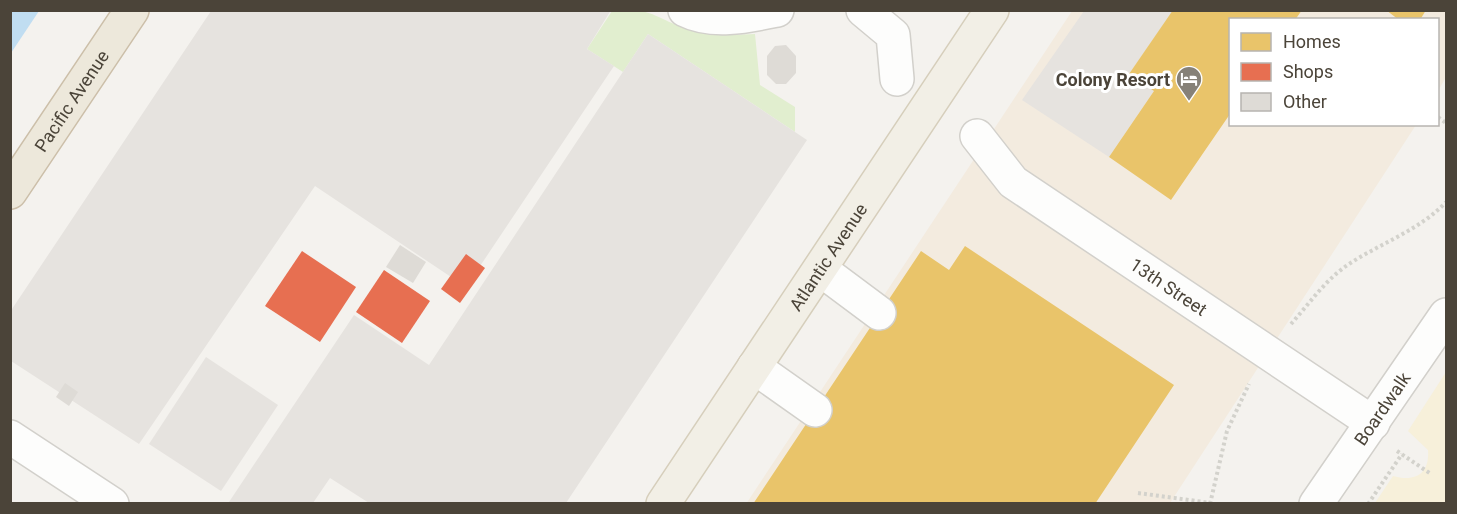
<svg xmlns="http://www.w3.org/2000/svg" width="1457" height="514" font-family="Roboto,sans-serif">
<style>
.commercial{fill:#f3ebdf}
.green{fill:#e1eecf}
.sand{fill:#f7f0da}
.parking{fill:#e6e3df}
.water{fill:#c0ddf1}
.homes{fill:#e9c46a}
.shops{fill:#e76f51}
.building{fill:#dedbd6}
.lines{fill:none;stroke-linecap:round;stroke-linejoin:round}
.minor-casing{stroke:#d2d0cb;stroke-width:36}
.major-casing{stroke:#d6cebb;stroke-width:36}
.highway-casing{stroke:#ccbfa9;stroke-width:36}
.path{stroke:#d3d2cc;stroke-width:4;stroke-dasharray:3 3;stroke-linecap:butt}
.minor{stroke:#fdfdfc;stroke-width:33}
.major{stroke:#f2efe6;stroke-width:33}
.highway{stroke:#ede8db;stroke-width:33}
.labels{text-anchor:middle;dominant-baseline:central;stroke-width:6;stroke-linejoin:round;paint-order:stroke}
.poi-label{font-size:18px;font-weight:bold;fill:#4b4439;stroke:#fff;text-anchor:end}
.street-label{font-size:18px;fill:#4b4439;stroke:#fff}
</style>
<rect width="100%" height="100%" fill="#f4f2ee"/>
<!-- commercial -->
<polygon class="commercial" points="1072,11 1446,11 1446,77 1438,91 1438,20 1230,20 1230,124 1416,125 1170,503 746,504"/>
<!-- green -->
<path class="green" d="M 612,11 C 647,5 655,18 685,28 C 707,36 732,35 755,34 L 760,85 L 795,107 L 795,132 L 648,34 L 623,72 L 587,49 Z"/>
<!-- sand -->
<path class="sand" d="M 1446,372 L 1446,503 L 1375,503 L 1393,476 C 1414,482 1430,475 1428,450 L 1408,431 Z"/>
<!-- parking -->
<g class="parking">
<polygon points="211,11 611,10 587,49 614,66 466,287 315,186 139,444 11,361 10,312"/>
<polygon points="1084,11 1173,11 1129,74 1154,91 1109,157 1022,100"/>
<polygon points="648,34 807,140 566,503 369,503 330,478 313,503 229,502 354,315 429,365"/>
<polygon points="206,357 278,405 221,491 149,444"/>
</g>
<!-- water -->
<polygon class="water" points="11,10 39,11 11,53 10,11"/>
<!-- homes -->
<g class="homes">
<polygon points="1173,10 1302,10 1295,20 1230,20 1230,114 1171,200 1109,157 1154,91 1129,74"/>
<polygon points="1386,10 1426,10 1420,20 1399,20"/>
<polygon points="965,246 1174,385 1095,504 753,504 921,251 949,270"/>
</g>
<!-- shops -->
<g class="shops">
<polygon points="302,251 356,287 320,342 265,306"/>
<polygon points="466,254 485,268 460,303 441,289"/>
<polygon points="384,270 430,301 402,343 356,312"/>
</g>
<!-- building -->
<g class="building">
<polygon points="786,45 796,56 796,73 786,84 776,84 767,75 767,56 775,46"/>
<polygon points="400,245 426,262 413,283 386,267"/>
<polygon points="65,383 78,392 69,406 56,397"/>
</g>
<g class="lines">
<!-- minor casing -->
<g class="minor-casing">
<g id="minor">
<path d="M 685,10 C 713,24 748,16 777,10"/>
<polyline points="863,10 893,35 897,79"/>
<path id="s1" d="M 977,136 L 1013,182 L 1373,423"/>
<polyline points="820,269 879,313"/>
<polyline points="754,367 815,410"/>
<polyline points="10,437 112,504"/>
<path id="s2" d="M 1316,504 L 1446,315"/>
</g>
</g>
<!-- major casing -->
<g class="major-casing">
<g id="major">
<path id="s3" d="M 663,504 L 992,10"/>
</g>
</g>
<!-- highway casing -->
<g class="highway-casing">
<g id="highway">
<path id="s4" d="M 10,192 L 132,10"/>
</g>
</g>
<!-- path -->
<g class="path">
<polyline points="1438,117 1446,123"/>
<path d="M 1291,324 C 1309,304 1326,279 1349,264 C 1381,243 1420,230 1446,202"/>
<polyline points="1397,451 1431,474"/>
<polyline points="1138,493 1211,503"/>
<polyline points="1210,504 1227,431 1249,384"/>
<polyline points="1368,504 1402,454"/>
</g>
<!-- minor -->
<use href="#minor" class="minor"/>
<!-- major -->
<use href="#major" class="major"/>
<!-- highway -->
<use href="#highway" class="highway"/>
</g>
<!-- icons -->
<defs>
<g id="hotel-pin" transform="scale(1.35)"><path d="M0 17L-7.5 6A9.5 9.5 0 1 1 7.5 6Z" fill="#868178" stroke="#fff"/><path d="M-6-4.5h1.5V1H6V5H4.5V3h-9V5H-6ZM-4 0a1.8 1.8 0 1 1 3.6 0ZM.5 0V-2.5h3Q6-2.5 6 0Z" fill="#fff"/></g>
</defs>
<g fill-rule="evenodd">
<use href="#hotel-pin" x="1189" y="79"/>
</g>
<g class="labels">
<!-- poi labels -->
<g class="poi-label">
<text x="1170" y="79">Colony Resort</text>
</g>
<!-- street labels -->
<g class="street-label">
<text stroke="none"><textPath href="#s4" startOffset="110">Pacific Avenue</textPath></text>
<text stroke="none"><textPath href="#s3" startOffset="297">Atlantic Avenue</textPath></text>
<text stroke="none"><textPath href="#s1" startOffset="246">13th Street</textPath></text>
<text stroke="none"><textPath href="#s2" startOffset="116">Boardwalk</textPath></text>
</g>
</g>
<!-- border -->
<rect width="1457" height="514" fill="none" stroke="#4b4439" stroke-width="24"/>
<!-- legend -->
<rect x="1229" y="18" width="210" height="108" fill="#ffffff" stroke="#b7b4b0" stroke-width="1.5"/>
<rect x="1241" y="33" width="30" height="18" fill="#e9c46a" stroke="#b7b4b0" stroke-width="1.5"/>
<text x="1283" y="48" font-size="18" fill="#4b4439">Homes</text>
<rect x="1241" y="63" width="30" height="18" fill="#e76f51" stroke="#b7b4b0" stroke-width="1.5"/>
<text x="1283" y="78" font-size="18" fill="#4b4439">Shops</text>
<rect x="1241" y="93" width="30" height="18" fill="#dedbd6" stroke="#b7b4b0" stroke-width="1.5"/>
<text x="1283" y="108" font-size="18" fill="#4b4439">Other</text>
</svg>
